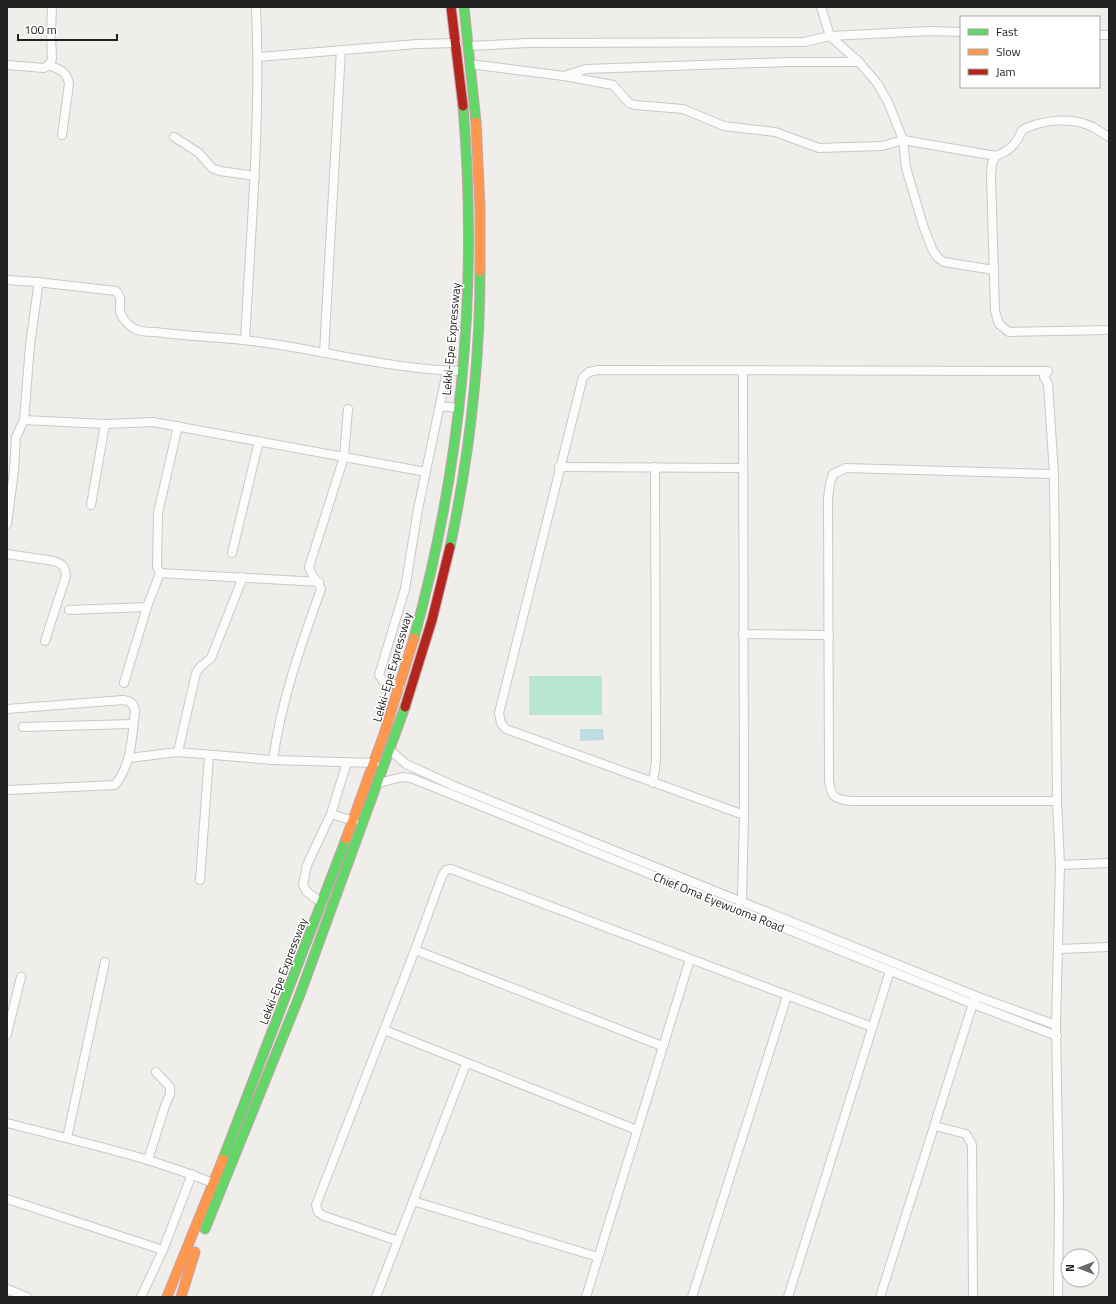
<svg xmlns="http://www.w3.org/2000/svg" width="1116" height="1304" font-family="'Titillium Web',sans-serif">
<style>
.pitch{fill:#b7e6d2}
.water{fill:#bfdbe3}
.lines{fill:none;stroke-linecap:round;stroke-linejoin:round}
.street-casing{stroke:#c9c8c7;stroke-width:10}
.fast-casing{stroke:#c5a2ac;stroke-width:11}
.slow-casing{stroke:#c5a2ac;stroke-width:11}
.jam-casing{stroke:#c5a2ac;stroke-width:11}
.street{stroke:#fdfcfc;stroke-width:8}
.fast{stroke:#63d668;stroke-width:9}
.slow{stroke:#ff974d;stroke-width:9}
.jam{stroke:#b3261e;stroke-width:9}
.labels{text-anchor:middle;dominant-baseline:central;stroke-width:3;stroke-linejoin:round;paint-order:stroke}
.street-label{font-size:12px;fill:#222;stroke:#fff}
</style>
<rect width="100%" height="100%" fill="#f0eeeb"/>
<!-- pitch -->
<rect class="pitch" x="529" y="676" width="73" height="39"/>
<!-- water -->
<polygon class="water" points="580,729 603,729 604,740 580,741"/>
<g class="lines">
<!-- street casing -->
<g class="street-casing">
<g id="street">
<polyline points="821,7 830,36 859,62 877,83 888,102 903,140 906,168 923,225 932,249 938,258 944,262 994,270"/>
<polyline points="1099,35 1109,35"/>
<polyline points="469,46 528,43 804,42 830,36 930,31 961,32"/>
<polyline points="258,57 417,44 457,43"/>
<polyline points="470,64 564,76 586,69 788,62 859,62"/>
<polyline points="7,65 44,68 49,65 52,59 51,34 52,7"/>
<path d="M 49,65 C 60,70 67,71 69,84 L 62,135"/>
<path d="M 564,76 L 613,85 L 629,103 L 635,105 L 683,109 L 724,126 L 775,132 L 819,148 L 882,146 L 903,140 L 996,156 C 1010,150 1016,145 1022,130 C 1042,120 1071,116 1093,127 C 1098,130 1103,134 1109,137"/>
<polyline points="174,137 199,153 212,168 220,171 255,176"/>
<polyline points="996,156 992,163 991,176 995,311 999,324 1009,332 1109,330"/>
<polyline points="7,280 37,282 38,287 30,345 24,420 16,437 14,471 7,524"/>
<path d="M 37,282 L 116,291 C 123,299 119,301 120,310 C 120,317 129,326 135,329 C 140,332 149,332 155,332 C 185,336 214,337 243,340 C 317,348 389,370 463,371"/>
<path d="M 245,340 C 251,229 261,118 256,7"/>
<polyline points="324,353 341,50"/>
<polyline points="441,406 457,408"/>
<polyline points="24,420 105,424 153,422 426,472"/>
<polyline points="559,467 743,468"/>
<path d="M 1054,474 L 846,468 L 833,474 L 830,483 L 828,499 L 829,780 C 831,797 834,799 851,801 L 1057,801"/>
<polyline points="91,505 105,424"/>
<polyline points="232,553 259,441"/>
<path d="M 7,554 L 54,561 C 63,564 65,567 66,576 L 45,641"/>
<polyline points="160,573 319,582"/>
<polyline points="69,610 147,607 160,573 157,567 158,513 178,426"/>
<polyline points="743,634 829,635"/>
<polyline points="124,683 147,607"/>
<polyline points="400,686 383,681 379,675 405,589 418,509 447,371"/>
<path d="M 7,709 L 123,700 C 130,701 134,703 135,711 C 132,736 132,764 115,785 L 7,790"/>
<polyline points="23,727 133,724"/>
<polyline points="391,751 406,764 454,786 976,996 1056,1025"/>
<polyline points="178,752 196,673 200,667 211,658 243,577"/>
<polyline points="129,758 178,752 273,760 375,763"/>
<path d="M 273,760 C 281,701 301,645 321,589 C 318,580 311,576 309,567 L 344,457 L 348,409"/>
<polyline points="379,783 402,777 411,778 973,1004 1057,1036"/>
<polyline points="653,783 656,761 655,467"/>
<polyline points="331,814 354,821"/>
<polyline points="744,815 506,729 501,723 499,713 583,377 589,372 598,370 1048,371 1044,377 1048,384 1054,474 1057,801 1060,865 1056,1025 1059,1198 1058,1297"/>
<polyline points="1060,865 1109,863"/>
<polyline points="200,880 209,755"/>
<polyline points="322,903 307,892 303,885 307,865 331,814 347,762"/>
<polyline points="740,906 742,901 744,815 743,371"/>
<polyline points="1059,949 1109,947"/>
<polyline points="415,950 662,1046"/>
<polyline points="384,1030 637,1130"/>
<polyline points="7,1034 21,977"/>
<path d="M 7,1123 C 76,1141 147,1156 213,1183"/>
<polyline points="935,1126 966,1134 972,1145 973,1297"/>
<polyline points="67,1138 105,962"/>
<polyline points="148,1160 165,1106 170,1094 170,1087 156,1072"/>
<polyline points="7,1199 163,1250"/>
<polyline points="413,1201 598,1257"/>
<polyline points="398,1241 324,1216 318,1212 316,1205 415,950 442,876 446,870 451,869 872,1027"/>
<polyline points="7,1289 27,1297"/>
<polyline points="141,1297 163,1250 192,1174"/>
<polyline points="376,1297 466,1064"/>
<polyline points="586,1297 690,959"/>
<polyline points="692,1297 787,996"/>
<polyline points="788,1297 890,971"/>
<polyline points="880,1297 974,1000"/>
</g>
</g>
<!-- fast casing -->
<g class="fast-casing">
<g id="fast">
<polyline points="464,7 476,122"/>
<path d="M 450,547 C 469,457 480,363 480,271"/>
<path d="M 414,638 C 462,465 478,285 463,106"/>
<polyline points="223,1159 346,839"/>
<polyline points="205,1229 299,997 405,707"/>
</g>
</g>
<!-- slow casing -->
<g class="slow-casing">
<g id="slow">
<polyline points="476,122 480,207 480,271"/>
<polyline points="346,839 384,734 414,638"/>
<polyline points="167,1297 223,1159"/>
<polyline points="181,1297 195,1252"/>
</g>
</g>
<!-- jam casing -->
<g class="jam-casing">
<g id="jam">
<polyline points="451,7 463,106"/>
<polyline points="405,707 432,620 450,547"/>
</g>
</g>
<!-- street -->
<use href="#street" class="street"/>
<!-- fast -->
<use href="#fast" class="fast"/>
<!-- slow -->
<use href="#slow" class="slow"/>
<!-- jam -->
<use href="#jam" class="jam"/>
</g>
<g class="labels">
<!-- street labels -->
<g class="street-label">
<text transform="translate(451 339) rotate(-85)">Lekki-Epe Expressway</text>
<text transform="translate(392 667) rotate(-74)">Lekki-Epe Expressway</text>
<text transform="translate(719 902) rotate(22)">Chief Oma Eyewuoma Road</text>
<text transform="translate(283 971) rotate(-69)">Lekki-Epe Expressway</text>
</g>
</g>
<!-- border -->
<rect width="1116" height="1304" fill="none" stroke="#222222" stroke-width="16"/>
<!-- legend -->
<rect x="960" y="16" width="140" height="72" fill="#ffffff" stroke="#a7a7a7"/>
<rect x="968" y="29" width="20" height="6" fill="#63d668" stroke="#a7a7a7"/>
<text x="996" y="36" font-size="12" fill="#222222">Fast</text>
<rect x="968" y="49" width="20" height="6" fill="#ff974d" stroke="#a7a7a7"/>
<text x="996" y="56" font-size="12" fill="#222222">Slow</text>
<rect x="968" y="69" width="20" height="6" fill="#b3261e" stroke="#a7a7a7"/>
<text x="996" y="76" font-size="12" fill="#222222">Jam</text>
<!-- north arrow -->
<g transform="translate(1080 1268) rotate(270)"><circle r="19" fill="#ffffff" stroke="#a7a7a7"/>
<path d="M0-3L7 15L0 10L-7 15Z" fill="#6a6968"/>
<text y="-6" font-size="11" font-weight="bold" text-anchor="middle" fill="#222222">N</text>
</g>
<!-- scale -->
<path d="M18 34v6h99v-6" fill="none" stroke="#222222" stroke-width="2"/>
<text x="24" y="34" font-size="12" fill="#222222" stroke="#ffffff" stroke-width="3" paint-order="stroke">100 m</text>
</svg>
